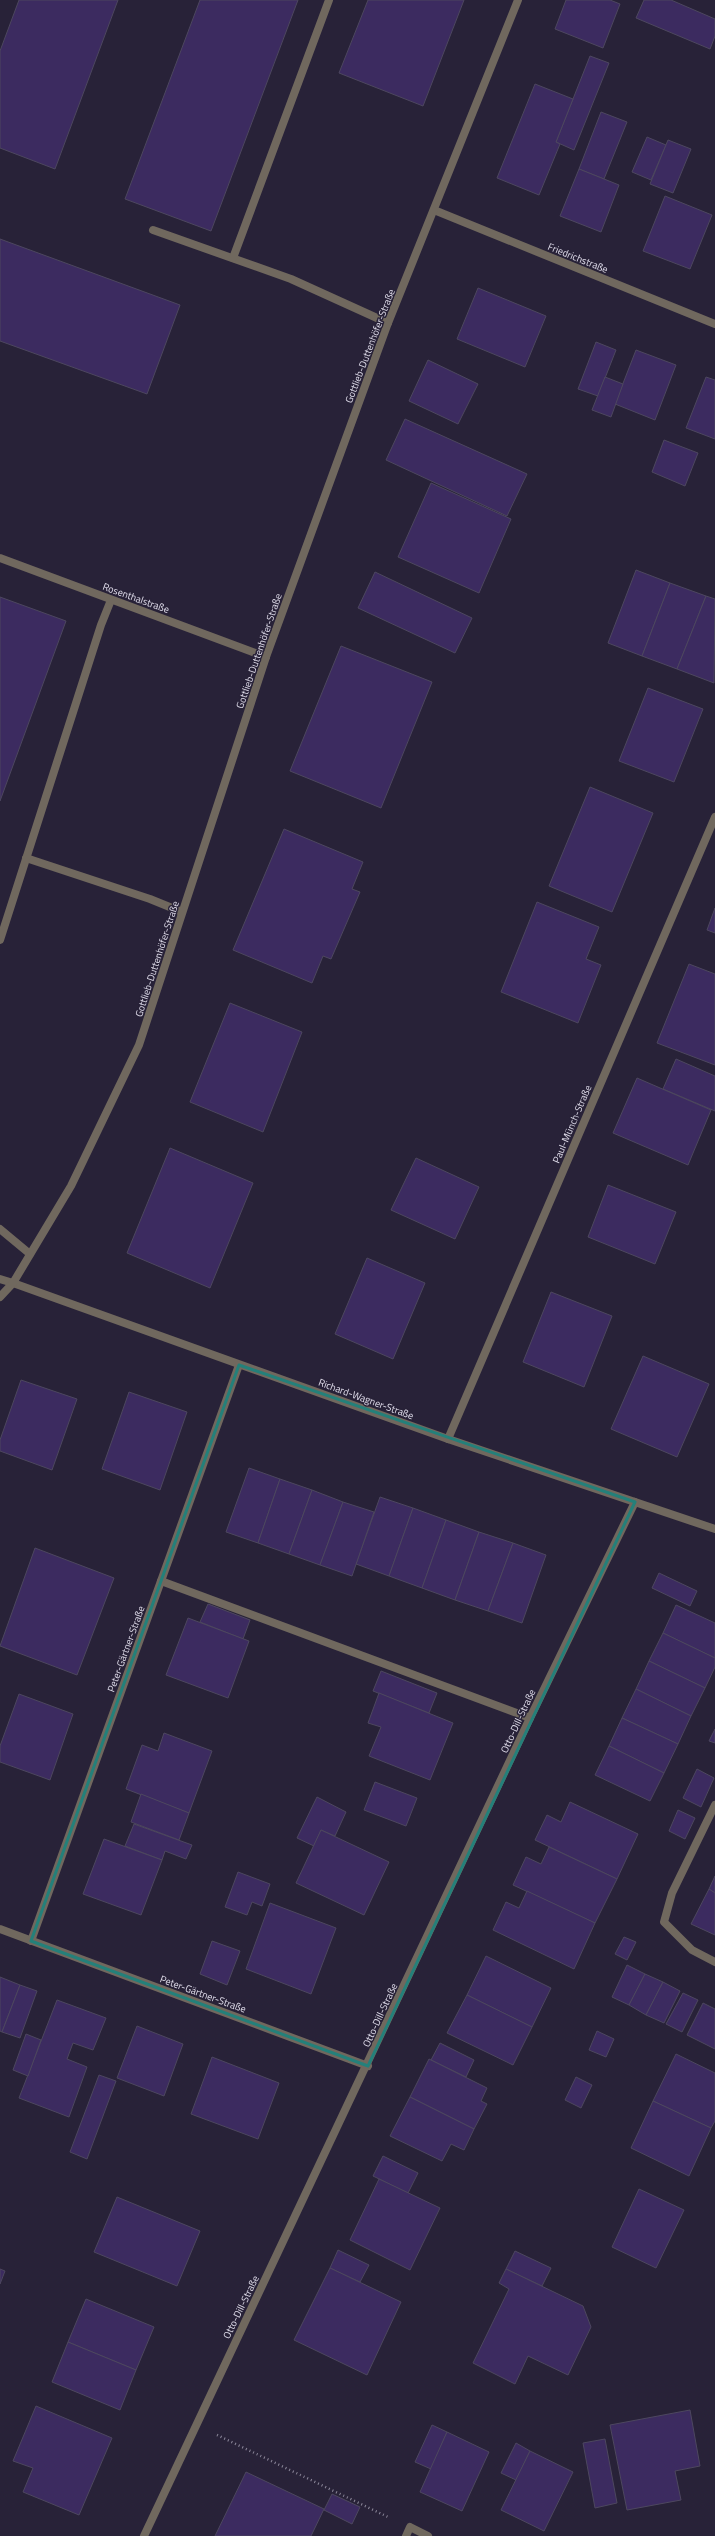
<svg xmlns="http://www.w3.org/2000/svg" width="715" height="2536" font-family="'Titillium Web',sans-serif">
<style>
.building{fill:#3c2b60;stroke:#4d475f}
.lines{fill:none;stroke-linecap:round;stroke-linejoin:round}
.path{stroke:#8c889a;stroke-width:2.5;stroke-dasharray:1 3;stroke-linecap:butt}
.service{stroke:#70685e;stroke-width:8}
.minor{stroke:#70685e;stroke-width:8}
.marked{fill:none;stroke:#24807a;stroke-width:3;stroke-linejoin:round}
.labels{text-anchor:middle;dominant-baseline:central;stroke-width:3;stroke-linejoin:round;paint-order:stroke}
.street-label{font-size:10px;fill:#e0ddeb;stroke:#282238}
</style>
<rect width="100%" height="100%" fill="#282238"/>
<!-- building -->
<g class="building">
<polygon points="19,0 118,0 55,169 0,148 0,51"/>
<polygon points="200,0 298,0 211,231 125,199"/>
<polygon points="368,0 464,0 423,106 339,73"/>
<polygon points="566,0 610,0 620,4 603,48 555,29"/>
<polygon points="644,0 671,0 715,19 715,36 710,49 636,18"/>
<polygon points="590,56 609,63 574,150 556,142"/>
<polygon points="535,84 573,99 556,142 560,144 539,195 497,178"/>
<polygon points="601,112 627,122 604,179 579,169"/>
<polygon points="647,137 666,145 651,180 632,172"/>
<polygon points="668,140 691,149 673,193 650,184"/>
<polygon points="579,169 619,185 601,232 560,216"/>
<polygon points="665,196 712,215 690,269 643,251"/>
<polygon points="0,239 180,305 147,394 0,341"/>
<polygon points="478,288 546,316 525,367 457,339"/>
<polygon points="596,342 616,350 598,396 578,389"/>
<polygon points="636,350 676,365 655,420 615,404"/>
<polygon points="428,360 478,384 458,424 409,401"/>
<polygon points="605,377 623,384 611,417 592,410"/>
<polygon points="706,377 715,380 715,439 686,428"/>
<polygon points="405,419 527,474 507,516 386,460"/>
<polygon points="664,440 698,453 685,486 652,472"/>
<polygon points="431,483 511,519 479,593 398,557"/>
<polygon points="636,570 670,583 642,656 608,643"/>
<polygon points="375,572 472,618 455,653 358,608"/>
<polygon points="670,583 706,596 677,669 642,656"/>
<polygon points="706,596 715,599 714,683 677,669"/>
<polygon points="0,597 66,621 0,801"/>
<polygon points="341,646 432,682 381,808 290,771"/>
<polygon points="648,688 703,709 674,782 619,761"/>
<polygon points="590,787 653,813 612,912 549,886"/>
<polygon points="284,829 363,862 352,889 360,892 331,959 323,956 312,983 233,950"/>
<polygon points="537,902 599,927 586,959 601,965 578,1023 501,992"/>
<polygon points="715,908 715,933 707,930"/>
<polygon points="689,964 715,974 715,1065 657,1043"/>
<polygon points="230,1003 302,1032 263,1132 190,1102"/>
<polygon points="676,1059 715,1076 715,1111 663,1089"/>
<polygon points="637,1078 711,1110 688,1165 613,1133"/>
<polygon points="170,1148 253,1183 210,1288 127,1253"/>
<polygon points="416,1158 479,1187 455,1239 391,1210"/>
<polygon points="608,1185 676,1212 655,1264 588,1237"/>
<polygon points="367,1258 425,1283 393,1359 335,1334"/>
<polygon points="551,1292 612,1316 584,1387 523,1362"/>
<polygon points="643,1356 709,1384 677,1457 611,1429"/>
<polygon points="21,1380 77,1399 52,1470 0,1451 0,1440"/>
<polygon points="129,1392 187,1412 160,1490 102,1469"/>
<polygon points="249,1468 280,1479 258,1543 226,1532"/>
<polygon points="280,1479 312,1490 289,1554 258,1543"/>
<polygon points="312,1490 343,1502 320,1565 289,1554"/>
<polygon points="380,1497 413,1508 389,1576 356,1564"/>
<polygon points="343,1502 374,1512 352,1576 320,1565"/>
<polygon points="413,1508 446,1520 422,1588 389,1576"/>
<polygon points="446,1520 479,1532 455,1600 422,1588"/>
<polygon points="479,1532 513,1543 488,1611 455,1600"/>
<polygon points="513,1543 546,1555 522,1623 488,1611"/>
<polygon points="35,1548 114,1578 77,1675 0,1646"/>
<polygon points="659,1573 697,1591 690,1606 652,1588"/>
<polygon points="208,1604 250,1620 243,1639 200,1622"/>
<polygon points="676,1605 715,1623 715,1658 663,1633"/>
<polygon points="188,1618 249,1641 228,1698 166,1675"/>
<polygon points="663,1633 715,1658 715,1667 705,1688 649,1661"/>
<polygon points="649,1661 705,1688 691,1716 636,1689"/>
<polygon points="381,1671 437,1693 429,1713 373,1691"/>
<polygon points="636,1689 691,1716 678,1744 622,1718"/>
<polygon points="379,1693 453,1723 430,1780 369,1756 381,1727 368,1723"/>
<polygon points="19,1694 73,1714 50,1780 0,1762 0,1746"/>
<polygon points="622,1718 678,1744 664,1773 609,1746"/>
<polygon points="715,1729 715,1743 709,1741"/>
<polygon points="164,1733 212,1751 189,1813 126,1789 142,1745 158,1751"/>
<polygon points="609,1746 664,1773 650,1801 595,1775"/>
<polygon points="697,1769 714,1778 701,1807 683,1798"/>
<polygon points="375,1782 417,1798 406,1826 364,1810"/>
<polygon points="141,1794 189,1813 179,1840 131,1822"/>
<polygon points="317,1797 346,1812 335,1836 321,1830 314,1846 297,1838"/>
<polygon points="570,1802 638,1834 617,1879 535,1840 547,1815 561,1822"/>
<polygon points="678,1810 695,1818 685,1839 669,1831"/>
<polygon points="134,1824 192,1845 186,1859 165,1851 162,1860 125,1846"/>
<polygon points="321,1830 389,1862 364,1915 296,1883"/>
<polygon points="104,1839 162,1860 141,1915 83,1894"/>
<polygon points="549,1847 617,1879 595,1923 513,1885 526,1857 541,1864"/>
<polygon points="238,1872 270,1884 262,1906 252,1902 247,1915 225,1907"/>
<polygon points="715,1876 715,1893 709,1889"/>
<polygon points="709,1889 715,1893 715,1935 691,1924"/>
<polygon points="527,1891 595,1923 574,1969 493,1930 506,1902 519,1908"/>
<polygon points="270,1903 336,1928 311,1994 246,1969"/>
<polygon points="624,1937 636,1942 627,1960 615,1954"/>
<polygon points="212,1941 240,1951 227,1985 200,1974"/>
<polygon points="486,1956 551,1988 532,2027 467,1995"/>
<polygon points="627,1965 645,1974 629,2005 612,1997"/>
<polygon points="645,1974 663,1982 646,2015 629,2005"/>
<polygon points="0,1977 20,1985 2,2032 0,2031"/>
<polygon points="663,1982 680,1991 664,2023 646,2015"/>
<polygon points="20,1985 37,1991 20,2038 2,2032"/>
<polygon points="683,1993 698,2000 682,2032 666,2024"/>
<polygon points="467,1995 532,2027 513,2065 447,2033"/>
<polygon points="57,2000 106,2018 93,2050 73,2043 67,2059 87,2067 69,2117 19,2098"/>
<polygon points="703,2003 715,2009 715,2049 687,2035"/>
<polygon points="137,2026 183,2044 164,2096 117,2078"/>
<polygon points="597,2031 614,2039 606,2057 589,2050"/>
<polygon points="26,2034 41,2040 28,2076 13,2070"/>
<polygon points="440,2043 474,2060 466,2077 431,2060"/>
<polygon points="676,2054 715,2073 715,2121 711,2128 653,2101"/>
<polygon points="212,2057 279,2083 258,2139 191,2114"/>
<polygon points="429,2059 487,2088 481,2101 487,2104 474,2129 410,2097"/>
<polygon points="99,2075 116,2081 87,2159 70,2152"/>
<polygon points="576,2077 592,2085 581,2108 565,2100"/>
<polygon points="410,2097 474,2129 464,2150 451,2144 442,2161 390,2136"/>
<polygon points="653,2101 711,2128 689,2176 631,2148"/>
<polygon points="383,2156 418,2173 408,2193 373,2176"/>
<polygon points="379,2179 440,2208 410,2270 350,2240"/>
<polygon points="639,2189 684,2210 656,2268 612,2247"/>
<polygon points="117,2197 200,2231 177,2286 94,2252"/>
<polygon points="338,2250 369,2265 360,2282 330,2268"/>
<polygon points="515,2251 551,2268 542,2286 506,2269"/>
<polygon points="330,2268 401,2302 367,2375 294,2340"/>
<polygon points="0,2269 5,2271 0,2284"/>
<polygon points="506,2269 583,2306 591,2327 568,2375 528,2356 515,2384 473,2363 509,2289 499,2283"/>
<polygon points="86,2299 154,2327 136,2370 68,2342"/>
<polygon points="68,2342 136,2370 120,2410 52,2382"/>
<polygon points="36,2406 112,2438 79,2515 23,2492 33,2468 13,2461"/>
<polygon points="690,2410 700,2466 675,2471 681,2500 627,2510 610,2425"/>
<polygon points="432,2425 447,2432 431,2469 415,2462"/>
<polygon points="447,2432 489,2452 462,2511 420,2492"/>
<polygon points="605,2439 617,2503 595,2508 583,2443"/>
<polygon points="516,2443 530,2451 516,2480 501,2473"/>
<polygon points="530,2451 573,2472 544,2531 501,2510"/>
<polygon points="246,2472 324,2509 311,2536 215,2536"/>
<polygon points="332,2494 360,2507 352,2524 324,2510"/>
</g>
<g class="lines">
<!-- path -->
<polyline class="path" points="217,2435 388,2517"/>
<!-- service -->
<g class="service">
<polyline points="153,230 291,279 388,323"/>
<polyline points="233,258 329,0"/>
<polyline points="26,858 150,899 182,912"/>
<polyline points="0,940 101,625 111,600"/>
<polyline points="0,1229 30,1254"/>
<polyline points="0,1279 13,1283"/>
<polyline points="161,1581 530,1718"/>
<polyline points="715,1805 672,1893 664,1922 692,1950 715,1962"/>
</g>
<!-- minor -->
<g class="minor">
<polyline points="434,210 715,324"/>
<polyline points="0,558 266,657"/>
<polyline points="13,1283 448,1439 715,1529"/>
<polyline points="0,1297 13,1283 71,1186 139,1045 266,657 388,323 518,0"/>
<polyline points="448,1439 715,817"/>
<polyline points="0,1929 368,2066"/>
<polyline points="31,1941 239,1365"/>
<polyline points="144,2536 530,1718 635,1502"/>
<polyline points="406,2536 410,2527 428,2536"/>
</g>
</g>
<!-- marked area -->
<path class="marked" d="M 239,1365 L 635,1502 L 368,2066 L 31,1941 Z"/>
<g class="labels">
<!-- street labels -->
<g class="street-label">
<text transform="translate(578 258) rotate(22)">Friedrichstraße</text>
<text transform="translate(370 346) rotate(-69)">Gottlieb-Duttenhöfer-Straße</text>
<text transform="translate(136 598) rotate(20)">Rosenthalstraße</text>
<text transform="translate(259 651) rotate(-71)">Gottlieb-Duttenhöfer-Straße</text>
<text transform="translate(157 959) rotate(-72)">Gottlieb-Duttenhöfer-Straße</text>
<text transform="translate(572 1124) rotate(-67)">Paul-Münch-Straße</text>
<text transform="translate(366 1399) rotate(20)">Richard-Wagner-Straße</text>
<text transform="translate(126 1649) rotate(-70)">Peter-Gärtner-Straße</text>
<text transform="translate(518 1721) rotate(-65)">Otto-Dill-Straße</text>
<text transform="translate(203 1994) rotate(20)">Peter-Gärtner-Straße</text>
<text transform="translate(380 2015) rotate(-65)">Otto-Dill-Straße</text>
<text transform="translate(241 2307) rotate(-64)">Otto-Dill-Straße</text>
</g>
</g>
</svg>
